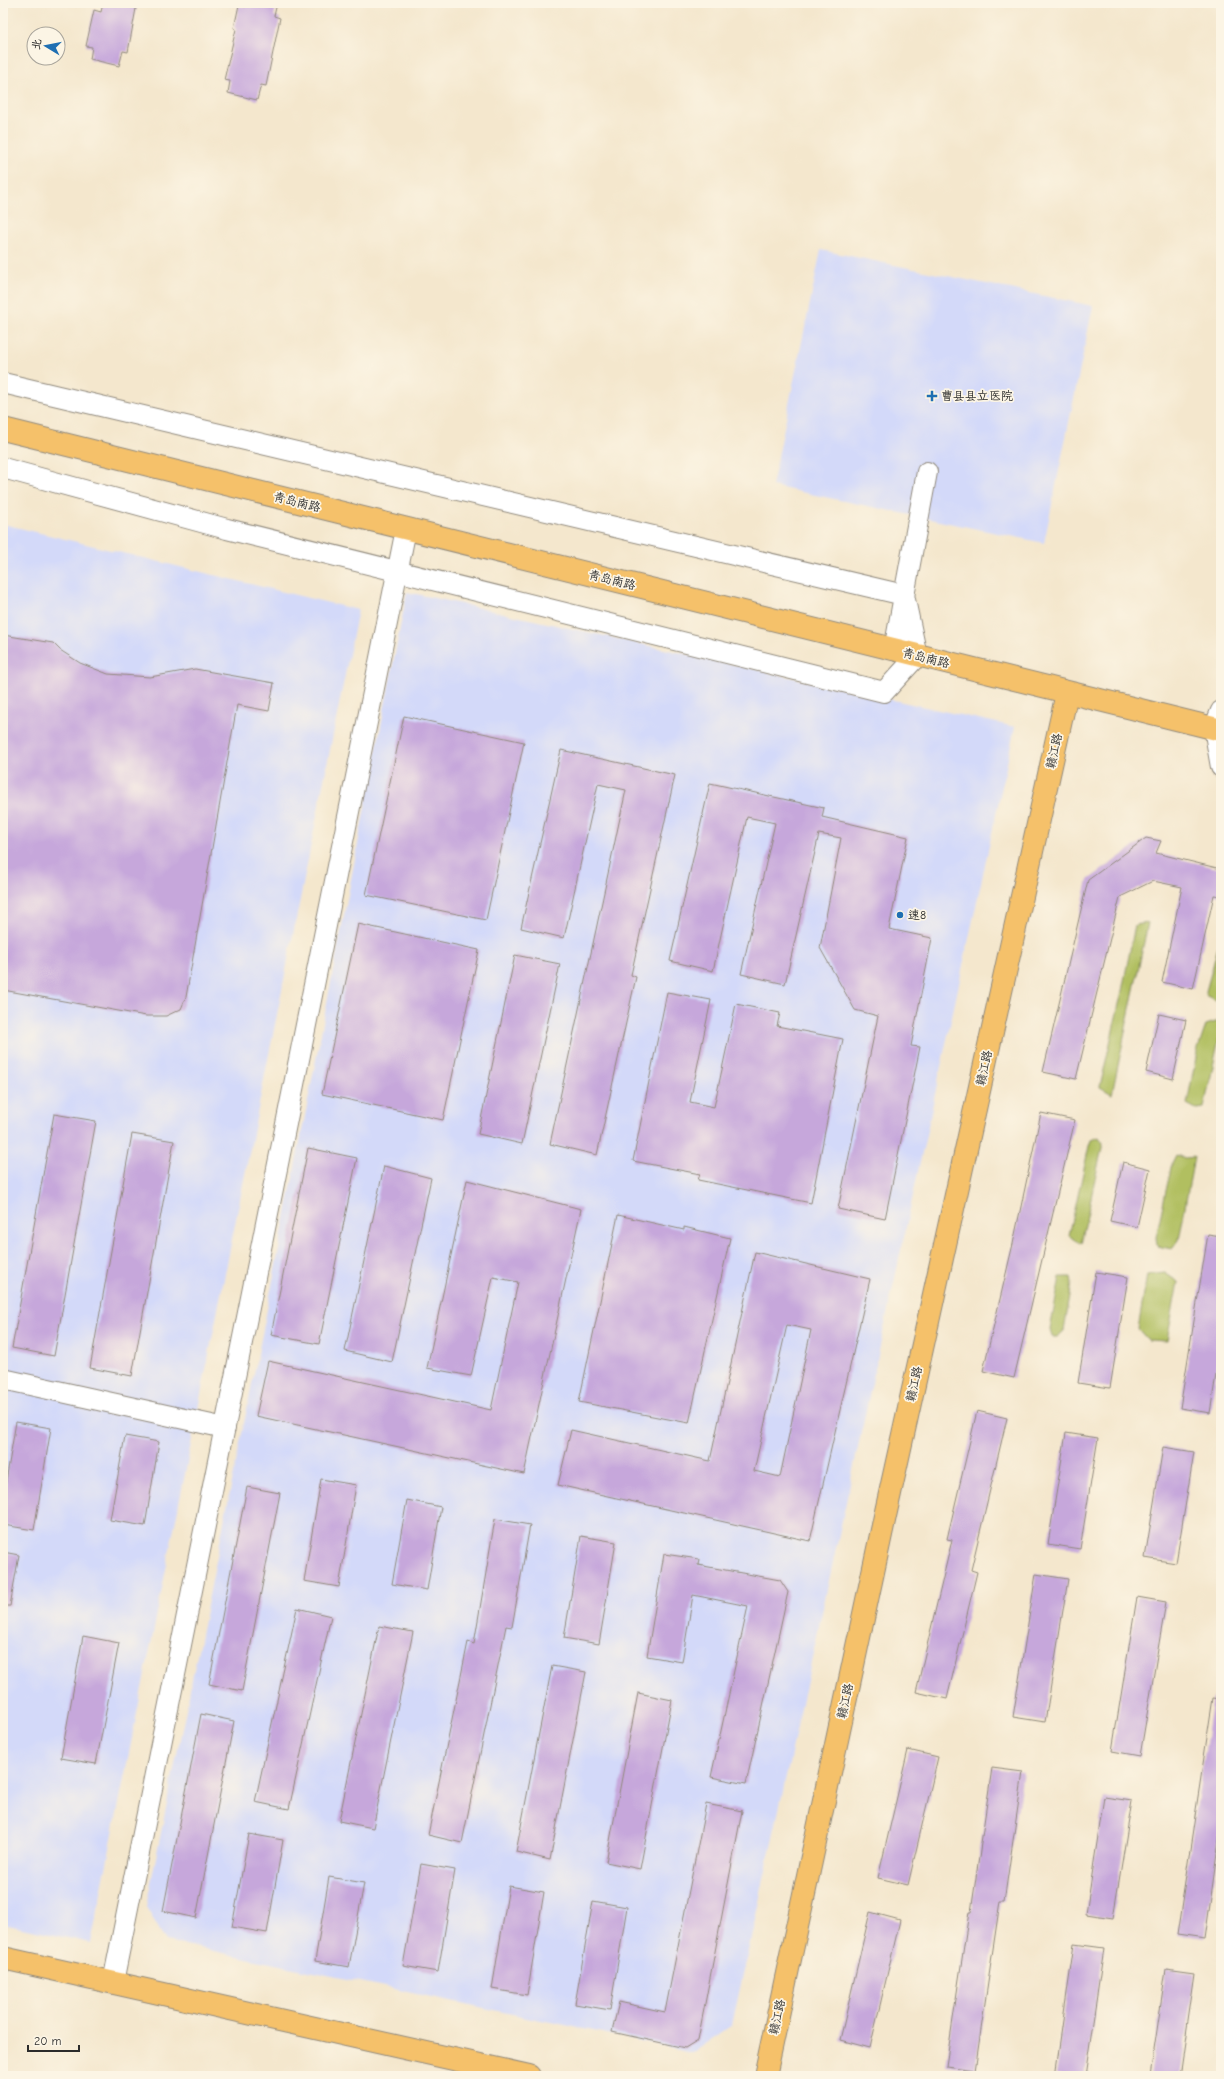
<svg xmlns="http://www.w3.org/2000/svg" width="1224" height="2079" font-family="'Comic Neue','LXGW WenKai TC',sans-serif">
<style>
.built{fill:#d3d9f9}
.green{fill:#b1bf61;stroke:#6e7546}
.building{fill:#c6a7db;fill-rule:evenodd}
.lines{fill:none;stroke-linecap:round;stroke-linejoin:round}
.minor-casing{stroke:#90897c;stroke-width:22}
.major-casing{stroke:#90897c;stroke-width:24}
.minor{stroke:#fff;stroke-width:20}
.major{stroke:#f5c16b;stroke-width:22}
.poi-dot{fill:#1f6fb2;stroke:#fcf5e5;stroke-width:1.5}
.labels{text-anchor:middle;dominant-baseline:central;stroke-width:3.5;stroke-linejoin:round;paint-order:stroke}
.poi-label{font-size:12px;fill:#2b2b2b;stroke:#fcf5e5;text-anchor:start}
.street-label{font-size:12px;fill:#2b2b2b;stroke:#fcf5e5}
</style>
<rect width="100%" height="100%" fill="#fcf5e5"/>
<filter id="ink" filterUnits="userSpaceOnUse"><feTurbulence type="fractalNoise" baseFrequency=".025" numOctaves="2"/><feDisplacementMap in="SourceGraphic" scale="8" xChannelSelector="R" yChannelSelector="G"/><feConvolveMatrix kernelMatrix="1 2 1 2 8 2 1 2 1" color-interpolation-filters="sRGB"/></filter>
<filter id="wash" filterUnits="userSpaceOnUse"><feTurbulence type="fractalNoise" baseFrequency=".012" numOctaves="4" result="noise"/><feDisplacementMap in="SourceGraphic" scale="16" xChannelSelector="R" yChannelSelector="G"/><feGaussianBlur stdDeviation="0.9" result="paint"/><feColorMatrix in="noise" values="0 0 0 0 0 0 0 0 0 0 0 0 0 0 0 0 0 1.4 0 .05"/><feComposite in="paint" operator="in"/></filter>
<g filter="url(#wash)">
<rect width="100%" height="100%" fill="#f4e7cd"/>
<!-- built -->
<g class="built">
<polygon points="821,250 1093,306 1044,543 772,486"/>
<polygon points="3,524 358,610 91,1943 3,1924"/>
<polygon points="407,592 1015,727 732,2025 693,2052 166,1941 146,1907 274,1275"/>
</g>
<!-- green -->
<g class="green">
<polygon points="1148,923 1112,1094 1100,1087 1122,991 1135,925"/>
<polygon points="1221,936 1221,999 1215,1000 1205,995"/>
<polygon points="1219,1021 1221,1029 1204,1108 1196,1109 1187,1104 1197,1052 1206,1025"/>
<polygon points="1099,1137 1103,1143 1081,1243 1069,1236 1089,1146 1091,1140"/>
<polygon points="1176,1155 1185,1158 1194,1157 1179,1240 1172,1249 1157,1246 1156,1237 1172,1163"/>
<polygon points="1165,1273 1178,1282 1167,1341 1148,1340 1138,1329 1147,1275"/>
<polygon points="1060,1277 1071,1277 1072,1283 1064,1331 1057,1337 1052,1337 1050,1330"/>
</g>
<g id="blocks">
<!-- building -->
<g class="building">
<polygon points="103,3 137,3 128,52 123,51 119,66 90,59 92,47 86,46 94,10 101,12"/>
<polygon points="246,3 277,3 274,16 280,18 266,86 261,85 257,100 228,93 230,81 224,80 236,29 234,28 239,5 245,7"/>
<polygon points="3,635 53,643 60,650 80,663 108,674 150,677 195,669 274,683 269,711 237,705 186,997 181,1009 166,1016 146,1016 3,990"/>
<polygon points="404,716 524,742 486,920 366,895"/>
<polygon points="561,750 675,775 631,975 636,977 597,1155 550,1144 626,790 598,784 564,938 521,928"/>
<polygon points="710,783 824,808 822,817 908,837 889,929 932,938 911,1046 920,1047 885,1219 838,1209 878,1016 855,1010 820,948 841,838 819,834 785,984 741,974 775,823 747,817 713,971 670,961"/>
<polygon points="1146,838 1161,841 1156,853 1221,869 1221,896 1214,895 1193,989 1162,982 1182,887 1153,881 1120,897 1076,1079 1043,1072 1088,880"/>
<polygon points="358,924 479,950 443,1120 322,1094"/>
<polygon points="515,955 560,964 522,1144 478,1134"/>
<polygon points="667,992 711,1000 690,1102 714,1107 736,1004 780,1013 777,1026 843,1039 811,1203 698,1180 700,1174 633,1161"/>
<polygon points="1159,1014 1186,1020 1173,1079 1146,1072"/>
<polygon points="1041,1113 1075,1120 1014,1378 983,1371 1013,1244"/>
<polygon points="54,1114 96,1121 54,1356 12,1348"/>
<polygon points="132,1134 174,1141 132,1376 90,1368"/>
<polygon points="308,1148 357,1158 319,1344 271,1335"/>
<polygon points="1123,1162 1150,1169 1137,1227 1110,1221"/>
<polygon points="384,1166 431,1178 392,1362 345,1351"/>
<polygon points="467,1180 581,1209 524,1474 256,1416 268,1361 491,1410 518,1282 493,1277 471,1376 427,1368"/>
<polygon points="618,1215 684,1230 684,1227 730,1238 689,1423 579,1402"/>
<polygon points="1208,1234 1221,1236 1221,1343 1210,1413 1180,1408"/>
<path d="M 755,1252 L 870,1279 L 810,1541 L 558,1485 L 571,1430 L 710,1461 ZM 787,1325 L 811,1330 L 780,1477 L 754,1471 Z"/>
<polygon points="1096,1272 1128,1277 1110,1388 1078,1383"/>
<polygon points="977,1411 1007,1418 971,1570 977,1572 947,1699 916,1692 952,1540 947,1539"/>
<polygon points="16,1422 51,1428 34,1530 3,1525 3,1499"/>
<polygon points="1066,1433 1098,1438 1080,1549 1048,1544"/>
<polygon points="125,1436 159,1442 145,1526 110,1520"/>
<polygon points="1163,1447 1194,1452 1176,1563 1145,1558"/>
<polygon points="321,1479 356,1485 339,1587 304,1581"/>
<polygon points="247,1487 280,1493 242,1691 209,1684"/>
<polygon points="407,1500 441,1507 427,1590 392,1584"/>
<polygon points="495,1519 530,1525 512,1627 506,1626 462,1843 428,1835 468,1642 474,1644"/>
<polygon points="581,1536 616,1542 599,1644 564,1638"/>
<polygon points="3,1552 19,1555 10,1606 3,1606"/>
<polygon points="664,1554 699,1559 698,1565 780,1580 788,1592 746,1784 711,1777 748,1606 693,1595 682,1662 647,1656"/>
<polygon points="1036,1574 1068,1579 1045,1722 1013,1717"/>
<polygon points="1137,1597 1166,1602 1140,1756 1112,1751"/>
<polygon points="297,1608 331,1616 289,1809 255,1802"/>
<polygon points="379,1626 413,1632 373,1828 339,1821"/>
<polygon points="83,1636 119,1643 96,1764 61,1758"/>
<polygon points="552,1666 586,1672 550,1860 516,1852"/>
<polygon points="638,1693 672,1700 640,1869 606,1862"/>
<polygon points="1213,1698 1221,1699 1221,1825 1205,1939 1177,1935"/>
<polygon points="201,1714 234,1721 196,1918 163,1911"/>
<polygon points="908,1750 938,1757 908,1885 878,1878"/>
<polygon points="992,1768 1023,1772 1004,1902 1000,1902 975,2070 946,2066 969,1912 971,1912"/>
<polygon points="1104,1797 1132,1801 1113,1918 1086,1914"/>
<polygon points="706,1804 742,1811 698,2040 685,2048 612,2032 619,2002 665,2012"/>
<polygon points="249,1834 283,1840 267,1933 232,1927"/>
<polygon points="421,1864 455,1870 438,1972 403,1966"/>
<polygon points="329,1877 364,1883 349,1967 315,1961"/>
<polygon points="509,1886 544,1892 527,1995 492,1989"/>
<polygon points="593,1901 627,1907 610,2010 575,2004"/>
<polygon points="870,1912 900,1920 870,2048 840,2040"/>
<polygon points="1074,1944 1104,1948 1085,2076 1055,2076"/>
<polygon points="1166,1969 1195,1973 1180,2076 1150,2076"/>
</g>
</g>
</g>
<g filter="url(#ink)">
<use href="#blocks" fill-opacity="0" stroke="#90897c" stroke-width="1"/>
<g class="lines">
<!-- minor casing -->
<g class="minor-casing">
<g id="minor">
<polyline points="3,383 904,595 917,656 884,692 227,529 3,468"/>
<polyline points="894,650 927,472"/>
<polyline points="1221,711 1214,728 1221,767"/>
<polyline points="3,1379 225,1428"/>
<polyline points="113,1982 406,529"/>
</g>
</g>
<!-- major casing -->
<g class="major-casing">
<g id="major">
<polyline points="3,429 1221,730"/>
<polyline points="3,1958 529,2076"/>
<polyline points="765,2076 885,1516 1067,693"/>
</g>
</g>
<!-- minor -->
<use href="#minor" class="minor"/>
<!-- major -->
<use href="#major" class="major"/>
</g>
</g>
<!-- markers -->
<g class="poi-dot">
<path d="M930 390h4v4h4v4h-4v4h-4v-4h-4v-4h4z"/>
<circle cx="900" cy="915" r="4"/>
</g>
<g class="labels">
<!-- poi labels -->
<g class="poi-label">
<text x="941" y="396">曹县县立医院</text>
<text x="908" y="915">速8</text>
</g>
<!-- street labels -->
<g class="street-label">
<text transform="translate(297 502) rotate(14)">青岛南路</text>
<text transform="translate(612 580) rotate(14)">青岛南路</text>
<text transform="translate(926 658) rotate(14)">青岛南路</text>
<text transform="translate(1054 751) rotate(-78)">赣江路</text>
<text transform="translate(984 1068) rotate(-78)">赣江路</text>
<text transform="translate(914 1384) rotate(-78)">赣江路</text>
<text transform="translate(845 1701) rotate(-78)">赣江路</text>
<text transform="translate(777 2017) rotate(-78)">赣江路</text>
</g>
</g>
<!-- margin -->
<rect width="1224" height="2079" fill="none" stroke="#fcf5e5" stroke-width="16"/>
<!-- north arrow -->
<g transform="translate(46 46) rotate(280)"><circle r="19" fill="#fcf5e5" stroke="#a8a49b"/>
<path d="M0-3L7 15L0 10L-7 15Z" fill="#1f6fb2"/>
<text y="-6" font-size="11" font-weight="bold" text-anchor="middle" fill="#2b2b2b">北</text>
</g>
<!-- scale -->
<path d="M28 2045v6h51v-6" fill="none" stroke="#2b2b2b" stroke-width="2"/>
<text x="34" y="2045" font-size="12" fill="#2b2b2b" stroke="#fcf5e5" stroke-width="3" paint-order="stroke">20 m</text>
</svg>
